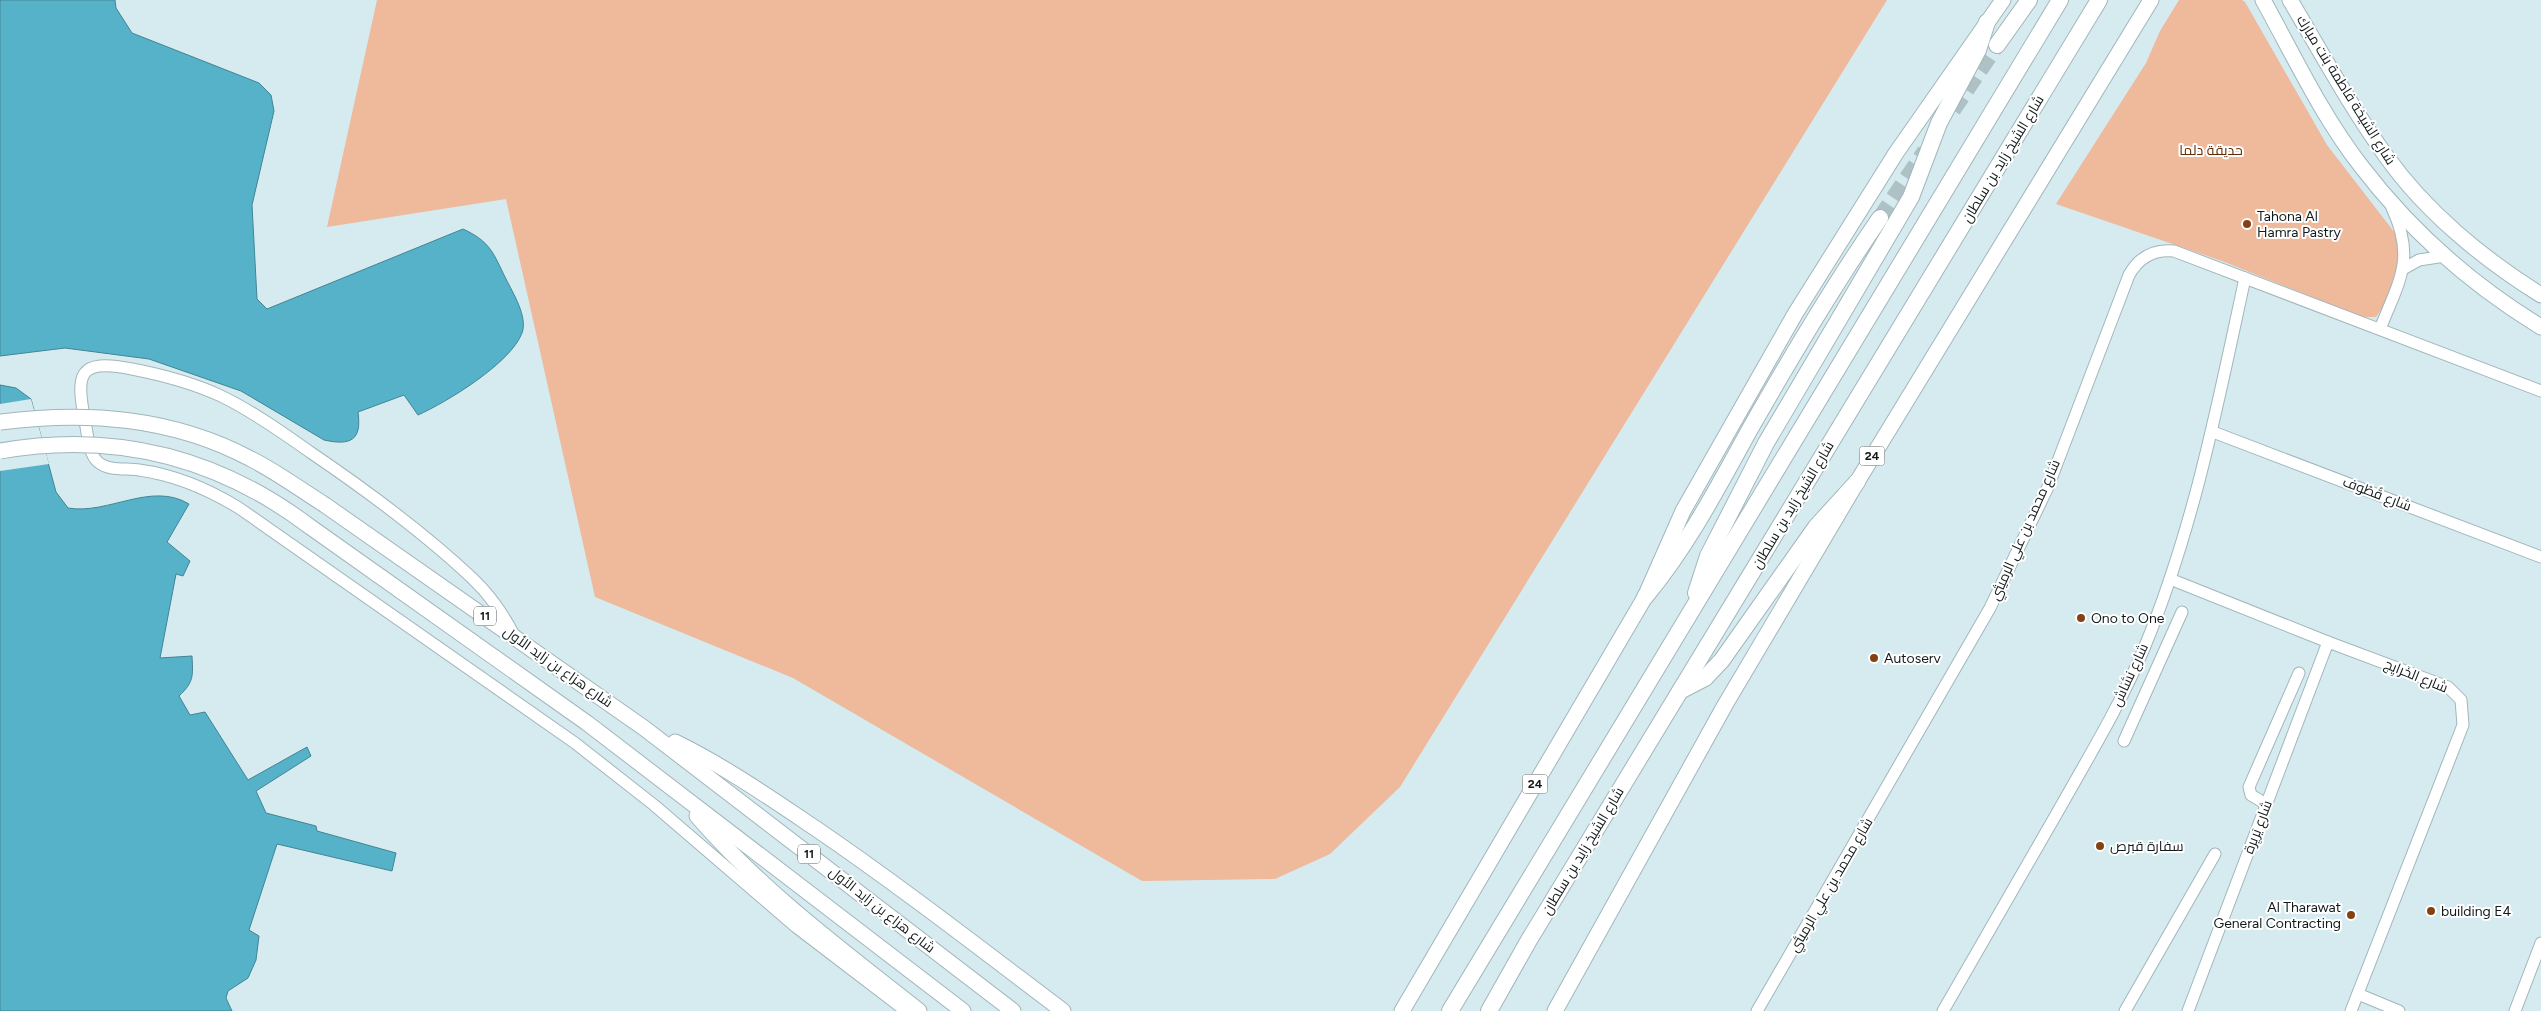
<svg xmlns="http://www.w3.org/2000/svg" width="2541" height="1011" font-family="Figtree,Cairo,sans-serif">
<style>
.green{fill:#efb99c}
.water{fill:#56b2c8;stroke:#428494}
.pier{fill:#d5ebf0}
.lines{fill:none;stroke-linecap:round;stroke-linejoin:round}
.highway-tunnel{stroke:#aec1c5;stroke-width:16;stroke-dasharray:16 8;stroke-linecap:butt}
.minor-casing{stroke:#a1b6bb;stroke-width:13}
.major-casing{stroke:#a1b6bb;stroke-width:17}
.highway-casing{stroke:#a1b6bb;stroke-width:18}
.minor{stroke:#fff;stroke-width:11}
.major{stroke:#fff;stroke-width:15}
.highway{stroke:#fff;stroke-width:16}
.major-bridge-casing{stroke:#a1b6bb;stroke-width:17;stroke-linecap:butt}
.major-bridge{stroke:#fff;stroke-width:15}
.poi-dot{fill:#854114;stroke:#fff;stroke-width:2}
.labels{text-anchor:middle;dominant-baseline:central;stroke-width:4;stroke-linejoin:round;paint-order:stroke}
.shield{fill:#fff;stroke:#595f5f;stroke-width:1}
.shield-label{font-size:12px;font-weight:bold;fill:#121a1b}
.street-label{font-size:14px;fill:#121a1b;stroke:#fff}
.park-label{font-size:14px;fill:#642a00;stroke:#fff}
.poi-label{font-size:14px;fill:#121a1b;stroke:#fff;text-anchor:start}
</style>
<rect width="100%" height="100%" fill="#d5ebf0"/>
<!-- green -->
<g class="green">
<polygon points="377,0 1887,0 1400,787 1330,854 1275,879 1142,881 793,678 595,597 506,199 327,227"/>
<polygon points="2179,0 2242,0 2245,2 2327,145 2398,237 2401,263 2383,307 2376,317 2362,317 2222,261 2056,204 2146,63 2160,31"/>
</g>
<!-- water -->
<g class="water">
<path d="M 0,0 L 115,0 L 116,8 L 132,33 L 259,83 L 271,95 L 274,111 L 252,205 L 257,299 L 267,309 L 463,229 C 491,242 493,253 506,279 C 513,293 528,317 522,333 C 511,363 447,402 418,415 L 404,395 L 358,412 C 362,440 351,446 324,440 L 241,391 L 149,359 L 65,348 L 0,356 Z"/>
<path d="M 0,385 L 16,388 L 31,399 L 56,492 L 68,508 C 108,515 151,481 189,504 L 167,542 L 190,561 L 183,576 L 176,574 L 160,658 L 192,656 C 193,676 194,682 179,696 L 190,715 L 205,712 L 248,780 L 307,747 L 311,756 L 256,791 L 266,813 L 316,826 L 317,831 L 396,853 L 392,871 L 277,844 L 249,930 L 259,936 L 256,960 L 248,978 L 228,991 L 226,998 L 232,1011 L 0,1011 Z"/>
</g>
<!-- pier -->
<polygon class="pier" points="31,399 49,464 0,471 0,404"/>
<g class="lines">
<!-- highway-tunnel -->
<g class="highway-tunnel">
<polyline points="1953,110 1997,45"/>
<polyline points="1880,218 1925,151"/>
</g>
<!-- minor casing -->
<g class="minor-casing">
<g id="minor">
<polyline points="2403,269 2419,260 2445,256"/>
<path d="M 2380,329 C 2399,281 2416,259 2392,208"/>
<polyline points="2213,432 2541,557"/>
<polyline points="2170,579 2328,642 2448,687 2461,700 2463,725 2351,1011"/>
<path d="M 515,637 C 504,615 490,595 472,578 C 422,531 366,490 310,452 C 282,432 252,411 221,396 C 193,383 163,375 132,369 C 77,358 76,374 85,422 C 88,434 88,453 98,462 C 108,471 126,468 139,470 C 176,475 208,489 239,508 L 575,743 L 654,805 L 796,927 L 906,1011"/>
<polyline points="2124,741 2182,612"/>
<polyline points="2266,804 2251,795 2249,787 2299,673"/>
<polyline points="2358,994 2399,1011"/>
<path d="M 1757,1011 L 1990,608 L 2048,487 L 2129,275 C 2139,257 2154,249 2174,251 L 2541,391"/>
<path d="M 1943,1011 C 1981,945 2019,879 2057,813 C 2088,758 2121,704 2145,646 C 2194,527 2218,403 2245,278"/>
<polyline points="2125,1011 2215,854"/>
<polyline points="2188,1011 2328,642"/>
<polyline points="2515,1011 2541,943"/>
</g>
</g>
<!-- major casing -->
<g class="major-casing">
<g id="major">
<path d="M 2263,0 C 2294,56 2322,116 2361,166 C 2410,230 2472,285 2541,327"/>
<path d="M 2290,0 C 2321,52 2350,106 2386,156 C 2425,211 2483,259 2541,295"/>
<polyline points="325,505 644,728 1013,1011"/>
<polyline points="309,526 587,723 963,1011"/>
<path d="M 675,742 C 724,766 769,797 815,828 C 900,886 981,949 1063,1011"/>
<path d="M 697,816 C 762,891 842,950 919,1011"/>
<polyline points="1402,1011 1645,597 1683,511 1795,314 1896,153 2003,0"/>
<polyline points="1555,1011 1725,705 1857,482 2151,0"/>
</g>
</g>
<!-- highway casing -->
<g class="highway-casing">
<g id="highway">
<polyline points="1997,45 2029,0"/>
<polyline points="1696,593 1708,556 1766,443 1911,197 1939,123 1978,50 1987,22"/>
<path d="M 1645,597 C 1688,545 1718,487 1750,429 C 1791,357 1833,286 1880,218"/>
<polyline points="1680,691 1705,678 1722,660 1816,527 1857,482"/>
<polyline points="1450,1011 2060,0"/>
<polyline points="1489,1011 1529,940 2099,0"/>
</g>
</g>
<!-- minor -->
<use href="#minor" class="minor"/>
<!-- major -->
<use href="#major" class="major"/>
<!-- highway -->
<use href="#highway" class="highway"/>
<!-- major-bridge casing -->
<g class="major-bridge-casing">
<g id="major-bridge">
<path d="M 0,422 C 87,411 172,417 251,459 C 277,472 301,490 325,505"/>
<path d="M 0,451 C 114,431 216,456 309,526"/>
</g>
</g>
<!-- major-bridge -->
<use href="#major-bridge" class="major-bridge"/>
</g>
<!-- markers -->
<g class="poi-dot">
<circle cx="2247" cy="224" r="5"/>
<circle cx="2081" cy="618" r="5"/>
<circle cx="1874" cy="658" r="5"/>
<circle cx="2100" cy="846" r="5"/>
<circle cx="2431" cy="911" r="5"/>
<circle cx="2351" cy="915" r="5"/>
</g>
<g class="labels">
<!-- shield labels -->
<g class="shield">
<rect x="1859.5" y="446.5" width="25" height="19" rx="4"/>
<rect x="474" y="606.5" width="22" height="19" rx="4"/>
<rect x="1522.5" y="774.5" width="25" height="19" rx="4"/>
<rect x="798" y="844.5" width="22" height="19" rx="4"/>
</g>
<g class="shield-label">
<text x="1872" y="456">24</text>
<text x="485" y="616">11</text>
<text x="1535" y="784">24</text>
<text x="809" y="854">11</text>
</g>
<!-- street labels -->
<g class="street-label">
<text transform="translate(2346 90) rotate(58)">شارع الشيخة فاطمة بنت مبارك</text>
<text transform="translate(2003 159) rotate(-59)">شارع الشيخ زايد بن سلطان</text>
<text transform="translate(2377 494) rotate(21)">شارع قُطُوف</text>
<text transform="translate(1793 505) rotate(-59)">شارع الشيخ زايد بن سلطان</text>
<text transform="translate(2025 530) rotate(-66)">شارع محمد بن علي الرميثي</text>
<text transform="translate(558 667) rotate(35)">شارع هزاع بن زايد الأول</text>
<text transform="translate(2130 675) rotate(-65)">شارع نشاش</text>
<text transform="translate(2416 676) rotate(22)">شارع الخَرايِج</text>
<text transform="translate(2258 827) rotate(-69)">شارع يَريِرة</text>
<text transform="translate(1583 851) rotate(-59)">شارع الشيخ زايد بن سلطان</text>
<text transform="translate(1831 885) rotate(-60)">شارع محمد بن علي الرميثي</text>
<text transform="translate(882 910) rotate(38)">شارع هزاع بن زايد الأول</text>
</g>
<!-- park labels -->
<g class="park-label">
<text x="2211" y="150">حديقة دلما</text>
</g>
<!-- poi labels -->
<g class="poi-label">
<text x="2257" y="216">Tahona Al<tspan x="2257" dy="16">Hamra Pastry</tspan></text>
<text x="2091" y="618">Ono to One</text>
<text x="1884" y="658">Autoserv</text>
<text x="2110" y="846">سفارة قبرص</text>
<text x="2341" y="907" text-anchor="end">Al Tharawat<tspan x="2341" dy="16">General Contracting</tspan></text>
<text x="2441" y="911">building E4</text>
</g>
</g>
</svg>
